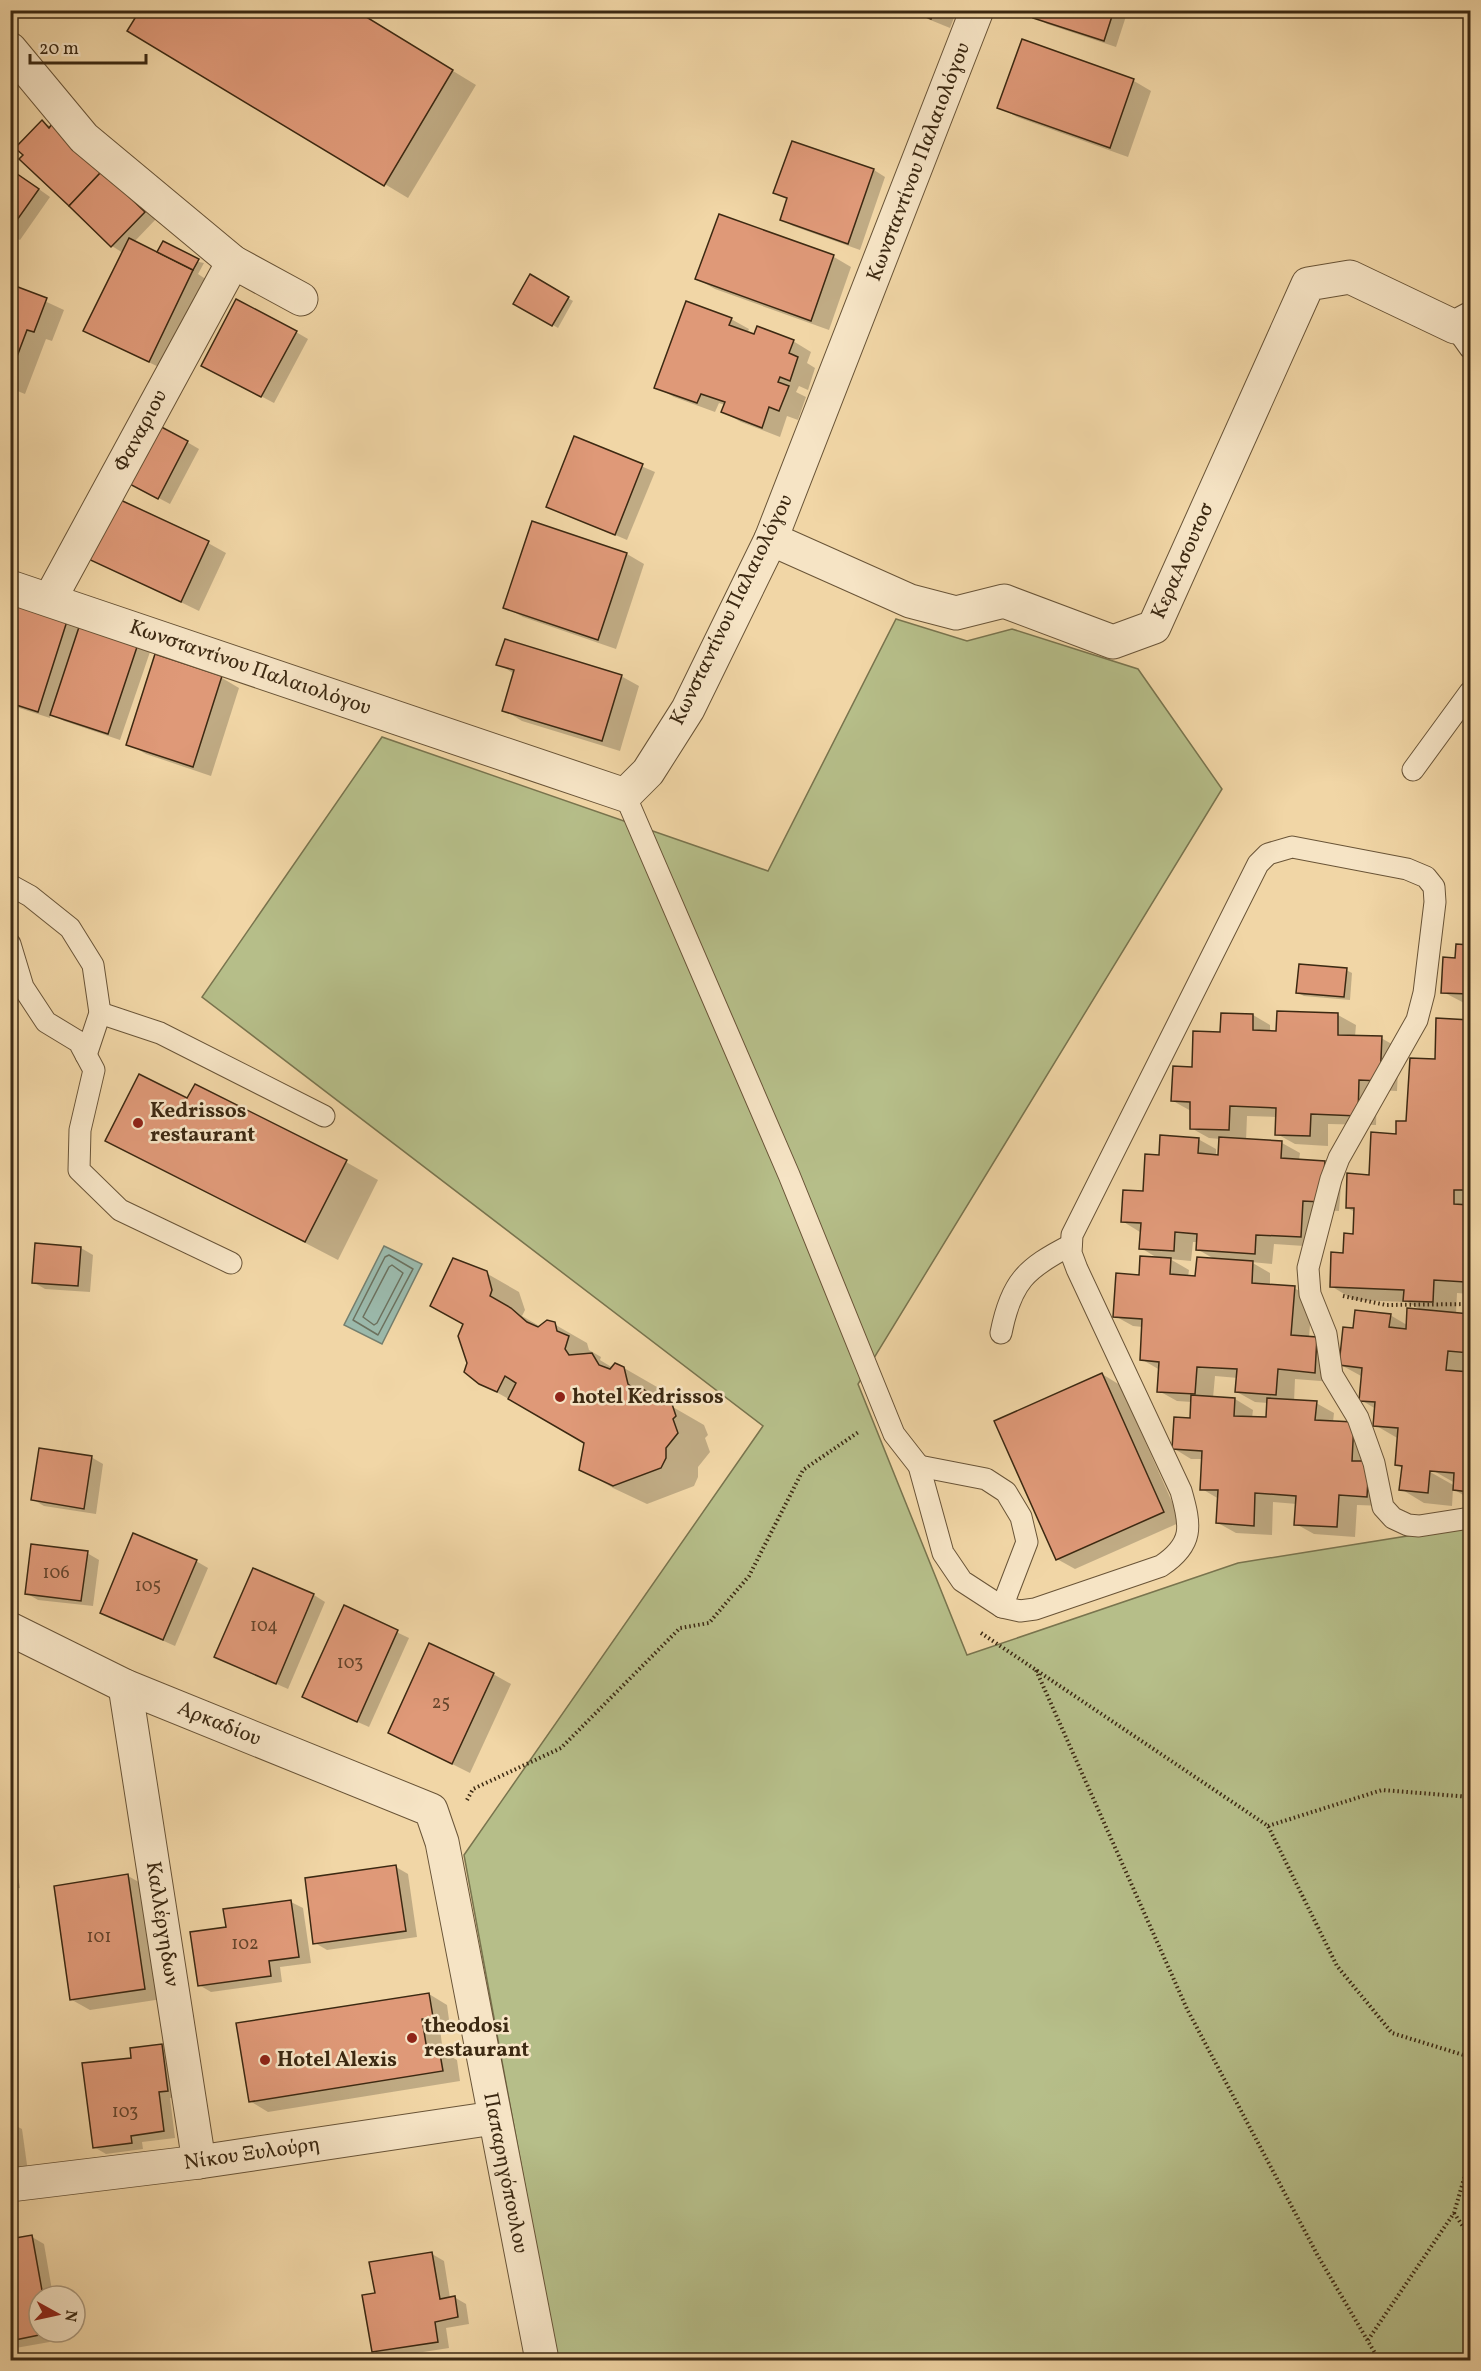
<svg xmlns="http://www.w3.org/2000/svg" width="1481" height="2371" font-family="Vollkorn,serif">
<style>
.green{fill:#b6be89;stroke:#79744e;stroke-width:1.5}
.water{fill:#9bb9ab;stroke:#757f6e;stroke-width:1.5}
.shadow{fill:#0003;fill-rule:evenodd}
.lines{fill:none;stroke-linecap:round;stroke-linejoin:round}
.shore{stroke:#6c715e;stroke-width:1.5}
.building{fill:#df9978;stroke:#3c2912;stroke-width:1.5}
.service-casing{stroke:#695437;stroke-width:23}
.minor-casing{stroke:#695437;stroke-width:35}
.path{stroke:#3c2912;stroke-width:4;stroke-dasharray:1.5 3;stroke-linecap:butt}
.service{stroke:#f6e4c5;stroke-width:21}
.minor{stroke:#f6e4c5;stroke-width:33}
.poi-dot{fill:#8f2418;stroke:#f6e4c5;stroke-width:2}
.labels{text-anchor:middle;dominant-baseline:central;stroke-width:5;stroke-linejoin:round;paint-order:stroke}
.number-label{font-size:18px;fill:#65452c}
.street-label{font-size:21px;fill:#3c2912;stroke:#f6e4c5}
.poi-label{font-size:21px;font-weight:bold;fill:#3c2912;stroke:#f6e4c5;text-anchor:start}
</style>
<rect width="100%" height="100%" fill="#f1d6a6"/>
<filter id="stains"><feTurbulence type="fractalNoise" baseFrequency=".00333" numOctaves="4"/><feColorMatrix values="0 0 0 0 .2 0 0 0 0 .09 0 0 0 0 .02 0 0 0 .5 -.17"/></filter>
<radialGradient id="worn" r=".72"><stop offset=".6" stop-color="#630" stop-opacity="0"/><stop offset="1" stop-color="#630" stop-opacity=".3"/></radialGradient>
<!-- green -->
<polygon class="green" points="896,619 967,641 1012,629 1138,669 1222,789 858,1384 967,1655 1238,1563 1470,1526 1470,2360 557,2360 464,1855 763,1426 202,997 382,737 768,871"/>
<!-- water -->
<polygon class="water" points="384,1246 422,1264 382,1344 344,1325"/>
<!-- shadow -->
<g class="shadow">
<polygon points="353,10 476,85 408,198 129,31"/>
<polygon points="906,10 957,10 950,28"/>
<polygon points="1037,10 1128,10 1116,47 1047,24 1035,17"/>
<polygon points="1023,41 1134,81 1151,91 1128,157 1017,117 999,107"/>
<polygon points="42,122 64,133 156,219 134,242 158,254 204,263 198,274 210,282 167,371 103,340 123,253 112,246 21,159"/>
<polygon points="793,143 874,170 885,177 860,250 793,226 782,220 788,200 775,193"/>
<polygon points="10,162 18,167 15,172 50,197 20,240 10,235"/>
<polygon points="720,216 834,257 851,267 829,330 715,289 697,279"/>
<polygon points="531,276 573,301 558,328 515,303"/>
<polygon points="10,285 64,310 52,341 46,339 25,394 10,388"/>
<polygon points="731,319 749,329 747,334 793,341 811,352 807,363 815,368 808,390 799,386 796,392 806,397 798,420 787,416 780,437 741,422 723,412 725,405 719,403 715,412 674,397 656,387"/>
<polygon points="296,332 308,339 274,403 215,372"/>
<polygon points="575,438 655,472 627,540 548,506"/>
<polygon points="187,442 199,449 170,504 136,486"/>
<polygon points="208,543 226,553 199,611 88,557"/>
<polygon points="627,554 644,564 616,649 523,617 505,607"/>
<polygon points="18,604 151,649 120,740 64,721 51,714 50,718 10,705 10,628"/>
<polygon points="156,656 222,678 239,688 211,776 146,754 128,744"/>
<polygon points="498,664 621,676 639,686 620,751 522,721 504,710 515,674"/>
<polygon points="1458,946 1470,947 1470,1006 1443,992 1457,960"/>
<polygon points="1346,970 1352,973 1350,1000 1304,996 1298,993"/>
<path d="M 1253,1015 L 1270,1025 L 1270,1032 L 1277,1033 L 1338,1015 L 1356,1025 L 1355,1037 L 1381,1038 L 1399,1048 L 1397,1091 L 1377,1090 L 1376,1125 L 1328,1124 L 1328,1146 L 1295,1144 L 1277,1134 L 1278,1117 L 1247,1116 L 1246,1141 L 1282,1143 L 1300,1153 L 1299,1160 L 1324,1162 L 1342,1172 L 1339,1211 L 1320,1210 L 1319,1247 L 1274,1244 L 1272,1264 L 1251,1262 L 1270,1273 L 1270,1286 L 1294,1288 L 1312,1298 L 1309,1338 L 1317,1338 L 1333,1382 L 1295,1379 L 1294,1402 L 1316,1403 L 1334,1413 L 1333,1422 L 1354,1423 L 1384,1506 L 1357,1505 L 1355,1537 L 1314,1534 L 1296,1524 L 1297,1504 L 1273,1502 L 1272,1535 L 1236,1533 L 1218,1523 L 1219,1499 L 1202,1489 L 1204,1459 L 1191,1459 L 1173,1448 L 1192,1420 L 1192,1402 L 1177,1401 L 1159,1391 L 1160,1370 L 1141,1359 L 1143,1327 L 1133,1326 L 1115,1316 L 1140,1277 L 1159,1259 L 1141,1248 L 1140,1232 L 1122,1221 L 1144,1193 L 1160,1156 L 1198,1139 L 1216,1149 L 1216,1156 L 1220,1157 L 1221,1139 L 1209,1138 L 1191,1128 L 1191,1111 L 1173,1101 L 1193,1068 L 1221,1034 ZM 1193,1242 L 1198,1242 L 1197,1249 L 1216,1260 L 1197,1278 L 1188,1277 L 1189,1270 L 1170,1259 L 1191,1261 ZM 1215,1376 L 1238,1378 L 1237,1392 L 1255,1402 L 1268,1403 L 1267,1419 L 1252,1418 L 1253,1410 L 1235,1399 L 1213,1398 Z"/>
<path d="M 1438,1020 L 1470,1022 L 1470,1294 L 1457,1293 L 1456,1314 L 1470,1316 L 1470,1499 L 1453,1489 L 1452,1506 L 1424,1503 L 1401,1489 L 1403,1468 L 1396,1464 L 1399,1439 L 1375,1425 L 1376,1409 L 1361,1400 L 1363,1377 L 1341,1365 L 1354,1330 L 1390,1315 L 1407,1325 L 1423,1311 L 1407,1302 L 1354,1300 L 1331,1286 L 1355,1235 L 1355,1212 L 1347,1208 L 1408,1123 L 1436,1060 ZM 1425,1466 L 1455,1483 L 1455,1486 L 1423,1468 Z"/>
<polygon points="10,1079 18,1084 10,1103"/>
<polygon points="188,1100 346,1162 378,1180 338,1260 107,1140"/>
<polygon points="81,1248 93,1255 90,1292 45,1289 33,1282"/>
<polygon points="486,1273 519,1292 525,1310 522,1316 541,1327 554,1324 587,1343 589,1350 601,1357 600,1360 613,1368 624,1368 657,1387 659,1399 704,1425 708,1435 705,1438 710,1452 698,1467 698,1477 694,1486 647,1504 613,1488 581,1469 586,1442 480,1383"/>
<polygon points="1102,1374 1120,1385 1181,1522 1075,1569 1057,1559"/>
<polygon points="91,1457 103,1464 96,1514 44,1506 32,1499"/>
<polygon points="87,1553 99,1560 93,1606 38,1600 26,1593"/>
<polygon points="196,1561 208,1568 175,1646 101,1613"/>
<polygon points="314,1595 325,1602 288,1689 216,1657"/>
<polygon points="344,1607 409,1638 369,1727 315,1703"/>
<polygon points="493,1674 511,1684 470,1773 390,1733"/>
<polygon points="10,1830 20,1888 10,1889"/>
<polygon points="396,1867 408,1874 417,1937 327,1950 315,1943"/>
<polygon points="128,1876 146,1886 162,1999 90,2010 72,2000"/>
<polygon points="291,1902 303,1908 311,1963 280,1967 282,1982 211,1992 199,1985 228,1928"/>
<polygon points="429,1994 447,2005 450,2027 440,2029 443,2052 457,2060 460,2081 268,2112 250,2101"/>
<polygon points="162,2045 174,2052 179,2097 170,2098 175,2138 142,2142 143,2149 106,2154 94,2147 132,2059"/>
<polygon points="10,2123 22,2129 29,2179 10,2182"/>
<polygon points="32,2237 44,2244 53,2296 39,2296 39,2332 59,2332 61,2340 10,2349 10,2241"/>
<polygon points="432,2254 444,2261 450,2298 454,2297 466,2304 469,2324 446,2328 449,2348 385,2358 373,2351 377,2294"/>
</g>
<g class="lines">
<!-- shore -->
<g class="shore">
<polygon points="389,1255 413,1269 378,1335 353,1320 385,1257"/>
<polygon points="392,1265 403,1273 377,1323 374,1325 363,1317 389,1267"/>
</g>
</g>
<!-- building -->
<g class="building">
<polygon points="140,10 355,10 453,70 384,186 127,31"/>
<polygon points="910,10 935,10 931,19"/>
<polygon points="1036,10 1114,10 1104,41 1033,18"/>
<polygon points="1022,39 1134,79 1110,148 997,108"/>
<polygon points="42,120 49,128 52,124 102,171 69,206 19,159 23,155 15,148"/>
<polygon points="792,141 874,169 848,244 780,220 787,198 773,193"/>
<polygon points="10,169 39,189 10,230"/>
<polygon points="102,171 145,212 111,247 69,206"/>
<polygon points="719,214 834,255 811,321 695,279"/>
<polygon points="129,238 193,270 149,362 83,331"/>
<polygon points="163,241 199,259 193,270 157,252"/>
<polygon points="530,274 569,297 552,326 513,304"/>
<polygon points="10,284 47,298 34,332 27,330 10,375"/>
<polygon points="236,299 297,331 261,397 201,366"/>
<polygon points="686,301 732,318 729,325 754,334 757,326 794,340 789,353 798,357 790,381 780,377 778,382 789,386 779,411 769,407 762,428 721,412 725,402 701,394 697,403 654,388"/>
<polygon points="152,422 188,441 158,499 122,480"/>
<polygon points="574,436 643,464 615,535 546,507"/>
<polygon points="114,497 209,541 181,602 86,558"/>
<polygon points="532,521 627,553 598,640 503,608"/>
<polygon points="18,602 68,618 38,712 10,703 10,624"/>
<polygon points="81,621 139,641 108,734 50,715"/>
<polygon points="505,639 622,675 602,741 502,711 514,670 496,665"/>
<polygon points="155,654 222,676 193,767 126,745"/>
<polygon points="1456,944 1470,945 1470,994 1441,993 1443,957 1455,958"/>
<polygon points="1299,964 1347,968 1344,997 1296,993"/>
<polygon points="1277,1011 1338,1013 1338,1035 1382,1036 1380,1081 1359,1080 1358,1116 1311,1114 1310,1136 1275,1135 1276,1108 1230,1106 1229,1130 1190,1129 1190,1102 1171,1101 1173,1066 1192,1067 1193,1031 1220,1032 1221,1013 1253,1014 1253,1030 1276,1031"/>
<polygon points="1436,1018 1470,1020 1470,1190 1454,1190 1454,1204 1470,1205 1470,1243 1466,1243 1465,1282 1434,1280 1433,1302 1403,1301 1404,1290 1330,1287 1331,1252 1343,1253 1344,1233 1353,1234 1354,1208 1346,1208 1347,1173 1369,1175 1371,1132 1396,1134 1396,1121 1406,1121 1410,1058 1435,1059"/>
<polygon points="139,1074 187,1098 195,1084 347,1160 305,1242 105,1141"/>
<polygon points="1160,1135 1199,1138 1198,1153 1218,1155 1219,1137 1282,1141 1281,1158 1325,1161 1321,1202 1303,1201 1301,1237 1256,1235 1255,1254 1196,1250 1197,1234 1175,1232 1174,1251 1139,1249 1141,1223 1121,1222 1123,1190 1143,1191 1145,1154 1159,1155"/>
<polygon points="35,1243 81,1247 78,1286 32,1283"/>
<polygon points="1140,1256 1171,1258 1170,1274 1195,1276 1197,1257 1253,1261 1252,1283 1295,1286 1291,1335 1317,1337 1315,1373 1278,1369 1276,1395 1235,1392 1237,1369 1197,1367 1195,1394 1157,1392 1159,1362 1140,1360 1142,1319 1113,1317 1116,1273 1139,1275"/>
<polygon points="453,1258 487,1271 492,1290 490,1296 511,1308 527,1322 538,1327 547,1320 555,1322 557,1331 569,1336 565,1349 569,1355 592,1353 599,1365 610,1369 615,1363 624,1367 628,1384 640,1393 643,1389 652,1395 656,1402 664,1400 672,1404 676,1416 673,1419 678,1433 666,1448 666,1458 661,1468 613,1486 579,1470 584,1443 508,1399 516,1383 505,1376 497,1392 479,1384 464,1372 467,1363 458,1336 463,1324 430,1306"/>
<polygon points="1407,1308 1470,1314 1470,1353 1448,1351 1446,1370 1470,1372 1470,1492 1453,1490 1454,1473 1430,1471 1428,1493 1399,1490 1402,1466 1395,1465 1398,1428 1373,1426 1375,1402 1359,1401 1362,1368 1339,1365 1343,1327 1353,1328 1355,1310 1391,1314 1389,1327 1406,1329"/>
<polygon points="1102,1373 1164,1512 1056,1560 994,1421"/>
<polygon points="1191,1395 1235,1398 1234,1416 1266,1417 1267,1398 1317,1401 1315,1420 1354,1422 1352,1461 1369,1461 1367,1497 1339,1495 1337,1527 1294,1525 1296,1496 1255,1493 1254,1526 1216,1523 1218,1490 1200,1490 1202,1451 1172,1449 1174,1417 1190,1418"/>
<polygon points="39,1448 92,1456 84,1509 31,1500"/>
<polygon points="133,1533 197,1560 163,1640 100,1613"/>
<polygon points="31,1544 88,1551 81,1601 25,1594"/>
<polygon points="253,1568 314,1594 276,1684 214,1657"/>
<polygon points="344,1605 398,1630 357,1722 302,1697"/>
<polygon points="429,1643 494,1673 452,1764 388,1733"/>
<polygon points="396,1865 406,1931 313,1944 305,1878"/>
<polygon points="128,1874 145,1989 70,2000 54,1886"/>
<polygon points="291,1900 299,1957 269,1961 271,1976 198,1986 190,1932 226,1927 223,1909"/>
<polygon points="429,1993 433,2017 422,2019 427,2050 439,2048 443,2071 249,2102 236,2023"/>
<polygon points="162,2044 168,2091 159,2092 164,2131 131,2136 132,2143 93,2148 82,2063 131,2058 130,2048"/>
<polygon points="10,2124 18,2173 10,2174"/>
<polygon points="32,2235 43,2296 39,2296 39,2332 49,2333 10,2341 10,2239"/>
<polygon points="432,2252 440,2299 455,2296 458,2317 435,2322 438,2342 372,2352 362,2295 375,2293 369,2262"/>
</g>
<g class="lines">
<!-- service casing -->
<g class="service-casing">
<g id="service">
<polyline points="1455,327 1470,348"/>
<polyline points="1413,770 1470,692"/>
<path d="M 625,795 L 789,1175 L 894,1434 L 919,1466 L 943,1553 L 962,1581 L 1002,1607 L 1020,1611 L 1035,1609 L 1161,1566 C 1194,1544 1191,1526 1181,1491 L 1077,1269 L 1071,1253 L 1072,1235 L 1258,864 L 1268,854 L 1292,847 L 1407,869 L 1426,877 L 1434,887 L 1435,902 L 1424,993 L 1417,1020 L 1339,1158 L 1331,1179 L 1308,1268 L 1310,1294 L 1326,1334 L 1332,1375 L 1358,1418 L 1374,1463 L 1383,1507 L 1393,1518 L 1408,1525 L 1419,1526 L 1470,1518"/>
<polyline points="10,885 30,896 70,928 93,965 100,1013 86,1055"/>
<polyline points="10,944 23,987 46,1022 79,1042 94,1070 80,1130 79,1170 120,1210 231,1263"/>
<polyline points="100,1013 160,1033 324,1116"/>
<path d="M 1001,1333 C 1011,1282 1026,1268 1071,1245"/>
<polyline points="919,1466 986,1479 1006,1492 1021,1517 1027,1542 1002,1607"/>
</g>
</g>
<!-- minor casing -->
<g class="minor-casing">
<g id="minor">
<polyline points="10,49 84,138 233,262 301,299"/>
<polyline points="771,539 910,601 956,613 1004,601 1113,642 1154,627 1308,284 1350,277 1455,327 1470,319"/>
<polyline points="10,587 625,795 648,772 688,709 771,539 977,10"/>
<polyline points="50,599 233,262"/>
<polyline points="10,1629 125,1686 431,1810 442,1842 542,2360"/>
<polyline points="125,1686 199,2162"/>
<polyline points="10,2185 199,2162 494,2118"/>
</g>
</g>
<!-- path -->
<g class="path">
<polyline points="1343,1296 1386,1305 1470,1304"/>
<polyline points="981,1633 1268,1826 1337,1966 1392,2033 1470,2057"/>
<polyline points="1036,1670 1187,2009 1318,2256 1379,2360"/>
<polyline points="467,1800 473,1789 561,1748 680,1628 709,1623 749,1576 803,1470 860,1431"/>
<polyline points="1268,1826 1382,1790 1470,1797"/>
<polyline points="1454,2213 1470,2237"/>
<polyline points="1368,2340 1454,2213 1470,2158"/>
</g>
<!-- service -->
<use href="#service" class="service"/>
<!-- minor -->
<use href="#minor" class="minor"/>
</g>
<!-- markers -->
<g class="poi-dot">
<circle cx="138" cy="1123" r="6"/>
<circle cx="560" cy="1397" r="6"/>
<circle cx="412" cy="2038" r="6"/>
<circle cx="265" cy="2060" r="6"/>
</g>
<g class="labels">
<!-- number labels -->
<g class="number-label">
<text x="56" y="1573">106</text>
<text x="148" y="1586">105</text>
<text x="264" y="1626">104</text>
<text x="350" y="1663">103</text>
<text x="441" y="1703">25</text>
<text x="99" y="1937">101</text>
<text x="245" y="1944">102</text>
<text x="125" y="2112">103</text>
</g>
<!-- street labels -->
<g class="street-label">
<text transform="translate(919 162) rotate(-69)">Κωνσταντίνου Παλαιολόγου</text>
<text transform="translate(141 431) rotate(-62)">Φαναριου</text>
<text transform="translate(1183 561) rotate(-66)">ΚεραΑσουτοσ</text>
<text transform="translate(732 610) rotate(-64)">Κωνσταντίνου Παλαιολόγου</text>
<text transform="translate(250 668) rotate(19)">Κωνσταντίνου Παλαιολόγου</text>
<text transform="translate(219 1724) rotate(22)">Αρκαδίου</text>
<text transform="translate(162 1924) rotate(81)">Καλλέργηδων</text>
<text transform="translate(252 2154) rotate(-8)">Νίκου Ξυλούρη</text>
<text transform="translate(505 2173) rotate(79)">Παπαρηγόπουλου</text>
</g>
<!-- poi labels -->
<g class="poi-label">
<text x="150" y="1111">Kedrissos<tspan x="150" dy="24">restaurant</tspan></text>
<text x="572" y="1397">hotel Kedrissos</text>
<text x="424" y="2026">theodosi<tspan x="424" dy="24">restaurant</tspan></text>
<text x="277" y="2060">Hotel Alexis</text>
</g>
</g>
<!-- margin -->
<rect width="1481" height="2371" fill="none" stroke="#f1d6a6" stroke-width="36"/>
<rect x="12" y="12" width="1457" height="2347" fill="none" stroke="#3c2912" stroke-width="3"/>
<rect x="18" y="18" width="1445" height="2335" fill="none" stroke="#3c2912" stroke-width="1.5"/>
<!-- north arrow -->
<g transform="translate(57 2314) rotate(98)"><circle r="28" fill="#f6e4c5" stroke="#ac997d" stroke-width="1.5"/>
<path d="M0-4.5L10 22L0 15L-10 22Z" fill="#8f2418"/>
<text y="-9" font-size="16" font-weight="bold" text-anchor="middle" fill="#3c2912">N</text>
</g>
<!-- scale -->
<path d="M30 54v9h116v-9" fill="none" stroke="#3c2912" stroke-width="3"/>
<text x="39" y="54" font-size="18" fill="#3c2912" stroke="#f6e4c5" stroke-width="4.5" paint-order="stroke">20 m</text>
<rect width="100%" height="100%" filter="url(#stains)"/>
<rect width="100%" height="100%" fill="url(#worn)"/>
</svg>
